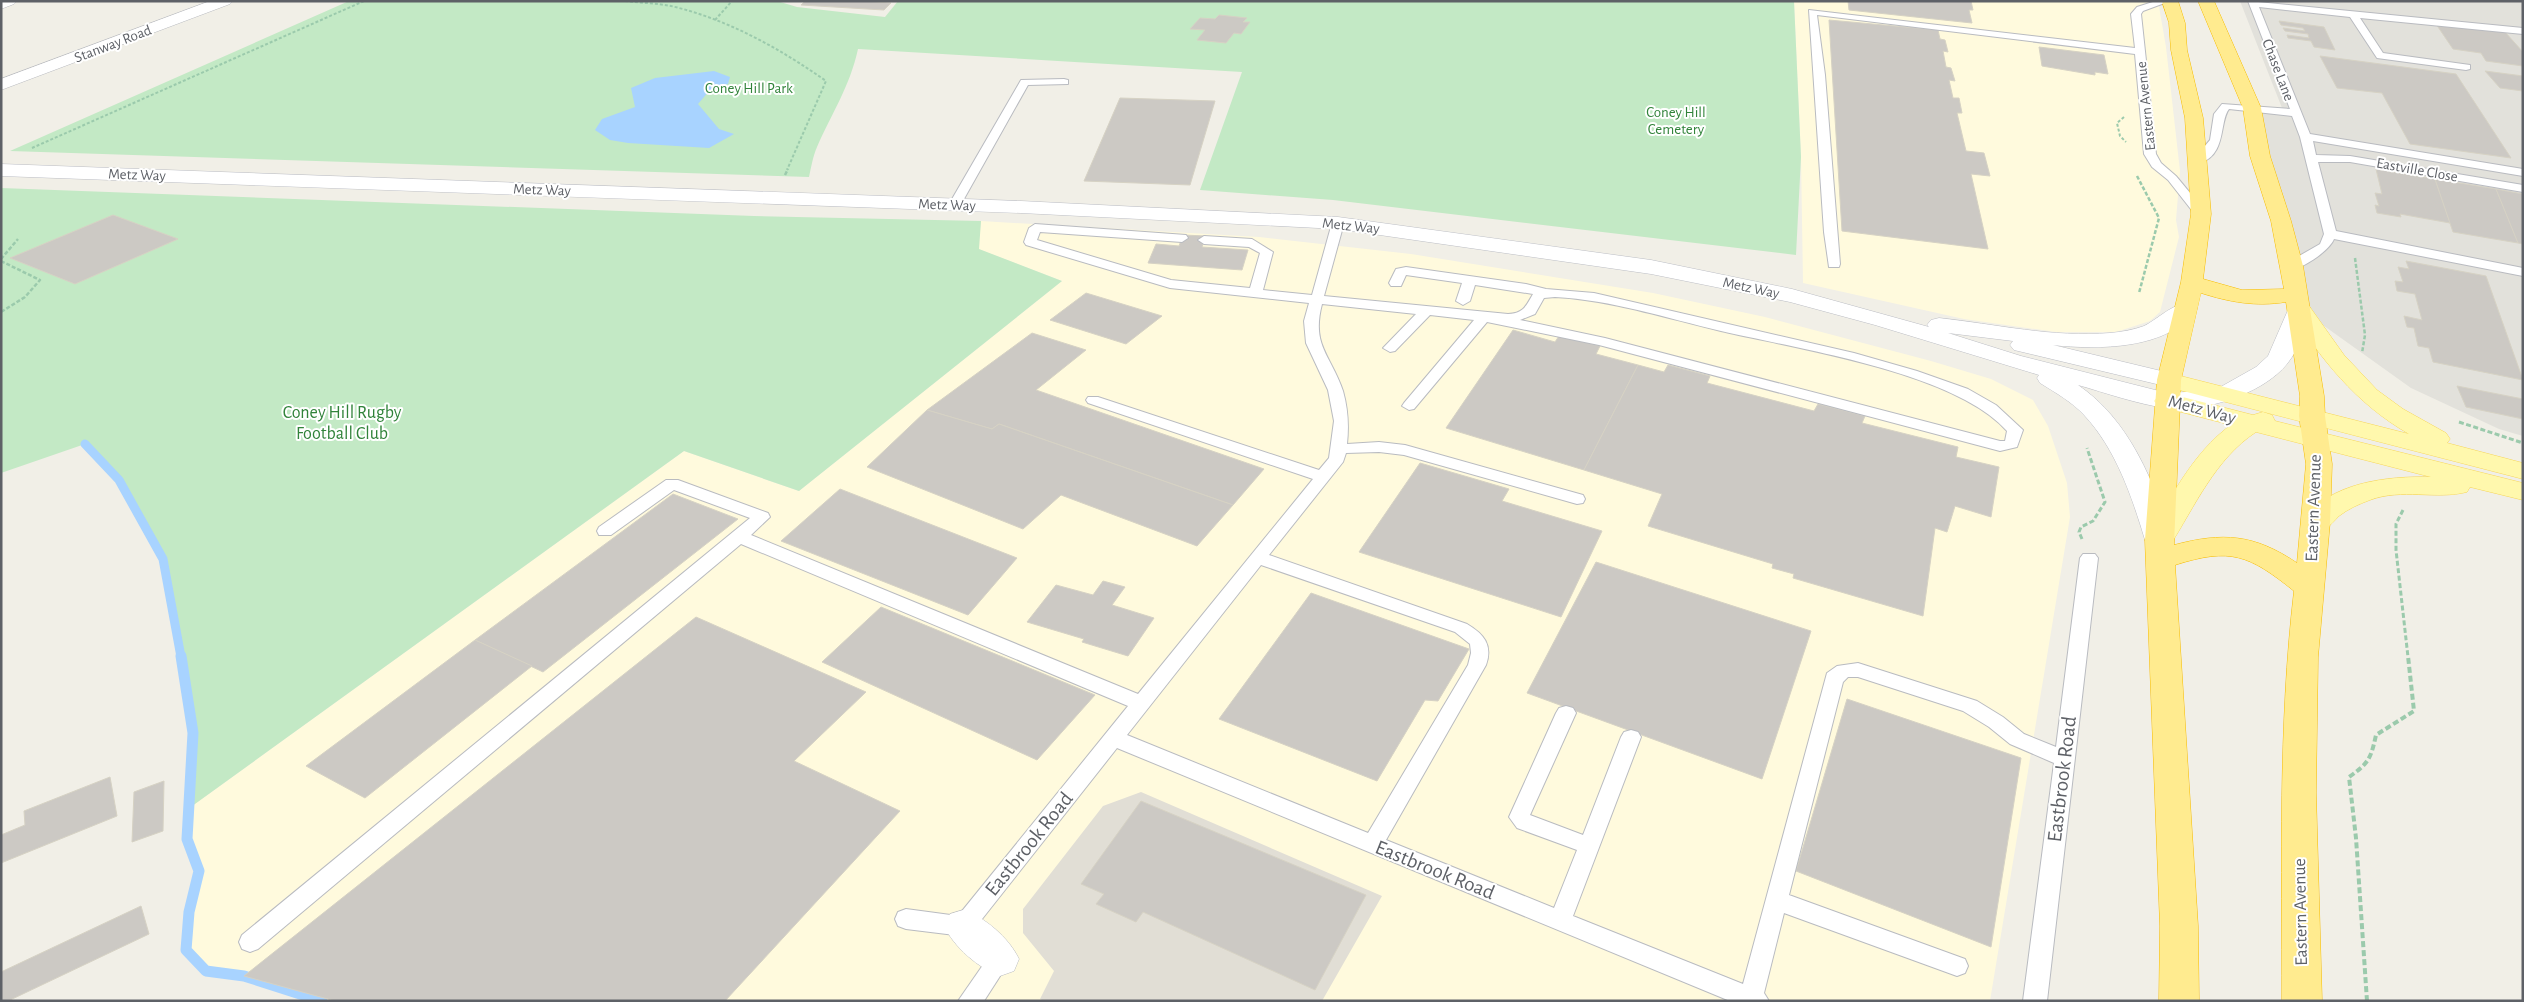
<svg xmlns="http://www.w3.org/2000/svg" width="2524" height="1002" font-family="'Alegreya Sans',sans-serif">
<style>
.commercial{fill:#fffadd}
.industrial{fill:#e2e1db}
.education{fill:#e1ded5}
.green{fill:#c3e9c5}
.water{fill:#a8d3ff}
.lines{fill:none;stroke-linecap:round;stroke-linejoin:round}
.stream-far1{stroke:#a8d3ff;stroke-width:9}
.stream{stroke:#a8d3ff;stroke-width:11}
.building{fill:#ccc9c4;stroke:#d6d2c4}
.lane-casing{stroke:#b9bbc0;stroke-width:2}
.street-casing{stroke:#b9bbc0;stroke-width:1}
.secondary-casing{stroke:#bcbec5;stroke-width:1}
.primary-casing{stroke:#f7d659;stroke-width:1}
.highway-casing{stroke:#f7bc00;stroke-width:1}
.path-far3{stroke:#9bcaac;stroke-width:2;stroke-dasharray:3 2;stroke-linecap:butt}
.path-far2{stroke:#9bcaac;stroke-width:2.5;stroke-dasharray:4 2;stroke-linecap:butt}
.path-far1{stroke:#9bcaac;stroke-width:3;stroke-dasharray:5 2.5;stroke-linecap:butt}
.path{stroke:#9bcaac;stroke-width:4;stroke-dasharray:6 3;stroke-linecap:butt}
.lane{fill:#fff;fill-rule:evenodd}
.street{fill:#fff;fill-rule:evenodd}
.secondary{fill:#fff;fill-rule:evenodd}
.primary{fill:#fff8ad;fill-rule:evenodd}
.highway{fill:#ffeb8f;fill-rule:evenodd}
.labels{text-anchor:middle;dominant-baseline:central;stroke-width:4;stroke-linejoin:round;paint-order:stroke}
.far-street-label{font-size:15px;fill:#5e6167;stroke:#fff}
.far-park-label{font-size:15px;fill:#31833a;stroke:#fff}
.street-label{font-size:18px;fill:#5e6167;stroke:#fff}
.park-label{font-size:18px;fill:#31833a;stroke:#fff}
.near-street-label{font-size:21px;fill:#5e6167;stroke:#fff}
</style>
<rect width="100%" height="100%" fill="#f1efe7"/>
<!-- commercial -->
<g class="commercial">
<polygon points="1794,1 2158,1 2166,47 2180,171 2176,220 2179,237 2160,312 2150,321 2116,332 2056,332 1964,319 1803,283 1801,157"/>
<polygon points="981,221 1259,237 1411,254 1653,293 1765,317 1931,361 1991,379 2033,400 2048,426 2067,483 2070,517 1990,1001 322,1001 244,976 206,971 186,950 189,912 199,871 187,839 188,809 684,451 799,491 1062,281 978,249"/>
</g>
<!-- industrial -->
<polygon class="industrial" points="2240,1 2523,1 2523,436 2499,429 2411,388 2299,308 2252,108 2282,108"/>
<!-- education -->
<polygon class="education" points="1141,792 1382,896 1322,1001 1044,1001 1040,999 1054,971 1023,933 1023,909 1103,806"/>
<!-- green -->
<g class="green">
<path d="M 349,1 L 777,1 L 797,7 L 885,17 L 898,1 L 1794,1 L 1801,157 L 1796,255 L 1333,200 L 1200,190 L 1242,72 L 858,49 C 850,86 832,113 817,147 C 813,156 811,168 809,177 L 10,151 Z"/>
<polygon points="1,188 754,216 981,221 979,249 1062,281 799,491 684,451 188,809 193,733 184,665 163,559 119,480 85,444 1,473"/>
</g>
<!-- water -->
<polygon class="water" points="714,71 730,77 728,84 710,90 698,104 719,129 734,134 709,148 628,143 610,140 595,130 602,119 635,107 631,88 655,78"/>
<g class="lines">
<!-- stream-far1 -->
<polyline class="stream-far1" points="85,444 119,480 163,559 181,657"/>
<!-- stream -->
<polyline class="stream" points="181,656 193,733 187,839 199,871 189,912 186,950 206,971 244,976 322,1001"/>
</g>
<!-- building -->
<g class="building">
<polygon points="805,1 863,1 891,3 884,10 801,5"/>
<polygon points="1848,1 1971,1 1973,10 1969,10 1972,23 1849,10"/>
<polygon points="1219,15 1247,18 1243,22 1250,22 1241,34 1234,33 1226,43 1197,40 1205,30 1190,29 1200,18 1215,19"/>
<polygon points="1829,20 1938,30 1940,39 1945,40 1948,52 1943,51 1946,67 1951,68 1955,81 1949,80 1953,98 1959,98 1962,113 1957,113 1966,151 1984,153 1990,176 1971,174 1988,249 1842,231"/>
<polygon points="2279,21 2324,27 2335,50 2314,47 2311,41 2288,38 2287,35 2309,38 2308,34 2285,31 2283,28 2305,31 2303,28 2281,25"/>
<polygon points="2436,24 2505,32 2523,52 2523,66 2486,61 2481,53 2453,49"/>
<polygon points="2039,47 2104,55 2108,74 2095,72 2095,75 2042,66"/>
<polygon points="2320,56 2456,74 2511,158 2410,144 2382,93 2337,88"/>
<polygon points="2485,71 2523,76 2523,91 2500,88"/>
<polygon points="1120,98 1215,101 1190,185 1084,181"/>
<polygon points="2376,169 2435,179 2450,223 2400,214 2401,217 2377,213 2375,205 2379,206 2375,193 2382,194"/>
<polygon points="2435,179 2496,189 2518,243 2453,232"/>
<polygon points="2496,189 2523,194 2523,244 2518,243"/>
<polygon points="113,215 178,239 75,284 10,258"/>
<polygon points="1183,235 1206,236 1202,247 1248,250 1242,270 1148,263 1156,244 1179,246"/>
<polygon points="2406,261 2486,276 2523,380 2433,362 2429,348 2418,346 2414,328 2407,327 2404,316 2422,320 2415,294 2397,291 2395,281 2403,282 2398,267 2409,269"/>
<polygon points="1086,293 1162,316 1126,344 1050,320"/>
<polygon points="1513,330 1555,342 1559,336 1600,346 1596,354 1638,365 1584,470 1446,428"/>
<polygon points="1032,333 1086,350 1036,390 1264,469 1233,505 999,424 992,429 927,410"/>
<polygon points="1638,365 1664,372 1668,365 1710,376 1707,383 1814,411 1818,404 1865,416 1862,423 1958,447 1956,457 1999,467 1991,517 1955,506 1947,532 1935,528 1923,616 1793,578 1794,574 1772,568 1773,564 1648,526 1662,494 1584,470"/>
<polygon points="2457,386 2523,399 2523,419 2466,407"/>
<polygon points="927,410 992,429 999,424 1233,505 1197,546 1061,495 1023,529 867,467"/>
<polygon points="1420,463 1509,489 1502,501 1602,531 1561,617 1359,552"/>
<polygon points="840,489 1017,558 968,615 781,541"/>
<polygon points="673,494 738,519 543,672 475,640"/>
<polygon points="1596,562 1811,631 1762,779 1527,693"/>
<polygon points="1103,581 1125,587 1112,605 1154,618 1128,656 1082,642 1084,639 1027,622 1056,585 1093,595"/>
<polygon points="1311,593 1469,649 1438,701 1425,700 1377,781 1219,719"/>
<polygon points="881,607 1095,695 1037,760 822,662"/>
<polygon points="696,617 866,692 794,761 900,811 725,1001 335,1001 244,976"/>
<polygon points="475,640 532,666 365,798 306,766"/>
<polygon points="1847,699 2021,758 1991,947 1796,871"/>
<polygon points="110,777 117,816 1,863 1,835 25,825 24,811"/>
<polygon points="164,781 163,831 132,842 134,792"/>
<polygon points="1141,801 1366,895 1315,990 1143,912 1136,922 1096,904 1104,894 1081,884"/>
<polygon points="141,906 149,934 8,1001 1,1001 1,972"/>
</g>
<g class="lines">
<!-- lane casing -->
<g class="lane-casing">
<g id="lane">
<polygon points="2156,1 2170,1 2143,11 2141,14 2156,154 2161,163 2176,176 2205,211 2207,214 2205,217 2197,217 2168,180 2152,167 2144,154 2135,54 1817,15 1825,75 1840,264 1839,267 1829,267 1824,232 1809,10 2135,48 2131,14 2137,7"/>
<path d="M 2248,1 L 2523,28 L 2523,34 L 2360,18 L 2383,53 L 2470,65 L 2470,69 L 2466,70 L 2377,58 L 2350,17 L 2259,7 L 2310,134 L 2523,169 L 2523,176 L 2313,141 L 2316,155 L 2350,156 L 2523,185 L 2523,192 L 2350,162 L 2318,162 L 2336,231 L 2523,268 L 2523,276 L 2334,239 C 2330,250 2300,272 2287,269 L 2286,266 L 2287,263 L 2320,244 L 2324,234 L 2300,137 L 2292,116 L 2229,109 C 2219,121 2227,156 2199,163 L 2193,160 L 2210,140 L 2214,114 L 2222,104 L 2290,109 Z"/>
<polygon points="1064,79 1068,80 1068,84 1028,85 960,206 958,209 950,209 948,206 1021,80"/>
<path d="M 1338,219 L 1344,223 L 1324,296 L 1508,314 C 1524,313 1526,306 1533,294 L 1475,285 L 1470,301 L 1463,305 L 1456,301 L 1462,283 L 1406,275 L 1401,286 L 1391,286 L 1389,283 L 1396,269 L 1406,267 L 1526,284 L 1546,289 L 1594,293 L 1854,353 L 1917,371 L 1968,389 L 1996,405 L 2023,430 L 2017,447 L 2000,451 L 1599,345 L 1487,322 L 1414,409 L 1409,410 L 1402,406 L 1404,403 L 1474,320 L 1430,315 L 1395,351 L 1390,352 L 1383,348 L 1416,314 L 1322,304 C 1311,346 1331,355 1343,391 C 1348,409 1349,425 1347,444 L 1379,442 L 1405,445 L 1583,495 L 1585,499 L 1583,503 L 1577,504 L 1404,455 L 1379,452 L 1346,453 L 1343,462 L 1269,555 L 1467,624 C 1484,634 1493,645 1486,665 L 1386,840 L 1554,908 L 1577,850 L 1517,828 L 1509,817 L 1556,713 L 1559,708 L 1566,706 L 1573,708 L 1576,713 L 1530,815 L 1583,835 L 1621,737 L 1624,732 L 1631,730 L 1638,732 L 1641,737 L 1573,916 L 1743,984 L 1827,673 L 1837,666 L 1858,663 L 1977,701 L 2003,717 L 2024,734 L 2056,747 L 2080,558 L 2083,554 L 2095,554 L 2098,558 L 2047,1001 L 2023,1001 L 2054,763 L 2010,744 L 1989,727 L 1963,711 L 1858,677 L 1848,677 L 1843,682 L 1789,895 L 1965,959 L 1968,966 L 1965,973 L 1957,976 L 1784,913 L 1764,993 L 1769,1001 L 1730,1001 L 1117,748 L 971,933 L 963,936 L 906,929 L 898,926 L 895,919 L 898,912 L 906,909 L 958,916 L 1128,706 L 741,544 L 258,949 L 250,952 L 242,949 L 239,942 L 242,935 L 750,518 L 674,490 L 611,535 L 599,535 L 597,531 L 599,527 L 666,480 L 678,480 L 768,513 L 770,517 L 751,535 L 1138,694 L 1313,479 L 1088,403 L 1086,400 L 1088,397 L 1098,397 L 1319,470 L 1329,458 L 1334,421 L 1328,390 L 1306,343 L 1304,321 L 1309,303 L 1170,288 L 1026,245 L 1024,242 L 1029,228 L 1035,224 L 1186,235 L 1188,238 L 1182,242 L 1040,232 L 1037,240 L 1171,280 L 1250,288 L 1260,253 L 1249,247 L 1204,244 L 1198,240 L 1204,236 L 1252,239 L 1273,252 L 1263,290 L 1312,295 L 1332,223 ZM 1555,297 C 1612,300 1666,318 1721,331 C 1798,349 1955,372 2007,431 L 2005,441 L 2000,441 L 1605,338 L 1520,320 L 1535,314 L 1544,298 ZM 1261,565 L 1455,632 L 1470,644 L 1471,653 L 1468,665 L 1368,833 L 1127,735 Z"/>
<polygon points="1000,949 1008,952 1011,959 984,1001 958,1001 992,952"/>
</g>
</g>
<!-- street casing -->
<g class="street-casing">
<g id="street">
<polygon points="1,1 17,1 14,4 1,9"/>
<polygon points="210,1 233,1 230,4 1,90 1,79"/>
<path d="M 963,910 C 985,917 1009,938 1019,959 L 1014,971 L 1000,976 C 978,968 954,947 944,926 L 950,914 Z"/>
</g>
</g>
<!-- secondary casing -->
<g class="secondary-casing">
<path id="secondary" d="M 1,164 L 1021,201 L 1338,217 L 1651,260 L 1792,289 L 1929,327 L 1927,325 L 1931,320 L 1939,318 C 1995,324 2054,338 2110,333 C 2121,332 2133,330 2144,326 C 2160,318 2175,300 2194,304 L 2197,309 C 2169,350 2097,350 2053,345 L 2178,375 L 2181,380 L 2178,385 L 2169,387 L 2014,350 L 2010,345 L 2013,341 L 1948,333 L 2021,356 L 2167,393 L 2204,391 L 2217,389 L 2256,367 L 2268,356 L 2291,303 L 2299,301 L 2307,303 L 2310,308 C 2305,327 2300,348 2287,364 C 2263,394 2203,413 2166,408 C 2137,404 2106,393 2078,385 C 2130,420 2154,483 2173,540 L 2169,547 L 2159,549 L 2149,547 L 2145,540 C 2132,497 2116,449 2084,415 C 2072,402 2056,393 2040,383 L 2037,378 L 2039,375 L 1875,325 L 1790,302 L 1651,274 L 1338,229 L 1021,213 L 1,176 Z"/>
</g>
<!-- primary casing -->
<g class="primary-casing">
<g id="primary">
<path d="M 2299,301 L 2307,303 L 2344,355 L 2377,390 L 2403,409 L 2446,433 L 2450,439 L 2447,443 L 2523,463 L 2523,479 L 2160,385 L 2157,380 L 2160,375 L 2169,373 L 2409,434 C 2355,403 2321,359 2288,308 L 2291,303 Z"/>
<path d="M 2167,393 L 2253,415 L 2263,412 L 2272,415 L 2275,421 L 2523,483 L 2523,500 L 2470,487 L 2467,492 C 2436,500 2402,488 2370,500 C 2359,504 2348,509 2339,516 C 2335,520 2330,526 2325,529 C 2318,532 2313,530 2306,528 L 2302,522 C 2328,482 2388,476 2431,477 L 2256,432 C 2215,459 2195,506 2169,547 L 2159,549 L 2149,547 L 2145,540 C 2170,500 2192,453 2231,425 L 2158,406 L 2154,401 L 2158,396 Z"/>
</g>
</g>
<!-- highway casing -->
<g class="highway-casing">
<path id="highway" d="M 2162,1 L 2178,1 L 2185,23 L 2187,50 L 2203,118 L 2211,214 L 2203,279 L 2242,290 L 2284,289 L 2271,221 L 2250,156 L 2243,108 L 2198,1 L 2214,1 L 2261,108 L 2270,156 L 2291,221 L 2303,266 L 2324,396 L 2325,416 L 2332,464 L 2330,522 L 2318,657 L 2316,793 L 2322,1001 L 2282,1001 C 2282,864 2278,727 2294,591 C 2249,555 2231,547 2175,565 L 2198,926 L 2199,1001 L 2159,1001 L 2160,926 L 2145,540 L 2157,380 L 2181,282 L 2191,214 L 2185,118 L 2171,50 L 2169,23 ZM 2201,293 C 2229,302 2256,307 2286,302 L 2300,396 L 2299,416 L 2306,464 L 2297,563 C 2254,534 2223,532 2174,545 L 2181,380 Z"/>
</g>
<!-- path-far3 -->
<g class="path-far3">
<path d="M 625,1 C 640,3 656,3 671,6 C 727,19 779,48 826,81 L 787,170"/>
<polyline points="715,20 732,1"/>
<polyline points="2124,117 2117,123 2120,136 2126,142"/>
<polyline points="32,148 364,1"/>
</g>
<!-- path-far2 -->
<g class="path-far2">
<polyline points="785,175 788,169"/>
<polyline points="2137,176 2159,218 2139,293"/>
<polyline points="2355,258 2365,335 2362,353"/>
<polyline points="1,259 18,239"/>
<polyline points="1,261 40,280 25,297 1,312"/>
</g>
<!-- path-far1 -->
<g class="path-far1">
<polyline points="2459,422 2523,443"/>
<polyline points="2403,510 2396,524 2396,550 2408,657"/>
<polyline points="2082,539 2079,532 2081,527 2093,521 2105,502 2087,448"/>
</g>
<!-- path -->
<path class="path" d="M 2367,1001 L 2356,838 L 2349,777 C 2369,763 2371,758 2376,735 L 2414,711 L 2408,656"/>
<!-- lane -->
<use href="#lane" class="lane"/>
<!-- street -->
<use href="#street" class="street"/>
<!-- secondary -->
<use href="#secondary" class="secondary"/>
<!-- primary -->
<use href="#primary" class="primary"/>
<!-- highway -->
<use href="#highway" class="highway"/>
</g>
<g class="labels">
<!-- far-street labels -->
<g class="far-street-label">
<text transform="translate(113 44) rotate(-21)">Stanway Road</text>
<text transform="translate(2278 70) rotate(69)">Chase Lane</text>
<text transform="translate(2146 106) rotate(-96)">Eastern Avenue</text>
<text transform="translate(2417 170) rotate(10)">Eastville Close</text>
<text transform="translate(137 175) rotate(2)">Metz Way</text>
<text transform="translate(542 190) rotate(2)">Metz Way</text>
<text transform="translate(947 205) rotate(2)">Metz Way</text>
<text transform="translate(1351 226) rotate(6)">Metz Way</text>
<text transform="translate(1751 288) rotate(12)">Metz Way</text>
</g>
<!-- far-park labels -->
<g class="far-park-label">
<text x="749" y="88">Coney Hill Park</text>
<text x="1676" y="112">Coney Hill<tspan x="1676" dy="17">Cemetery</tspan></text>
</g>
<!-- street labels -->
<g class="street-label">
<text transform="translate(2202 410) rotate(15)">Metz Way</text>
<text transform="translate(2314 508) rotate(-88)">Eastern Avenue</text>
<text transform="translate(2301 912) rotate(-91)">Eastern Avenue</text>
</g>
<!-- park labels -->
<g class="park-label">
<text x="342" y="413">Coney Hill Rugby<tspan x="342" dy="21">Football Club</tspan></text>
</g>
<!-- near-street labels -->
<g class="near-street-label">
<text transform="translate(2062 779) rotate(-83)">Eastbrook Road</text>
<text transform="translate(1029 844) rotate(-51)">Eastbrook Road</text>
<text transform="translate(1435 870) rotate(22)">Eastbrook Road</text>
</g>
</g>
<!-- border -->
<rect width="2524" height="1002" fill="none" stroke="#5e6167" stroke-width="5"/>
</svg>
